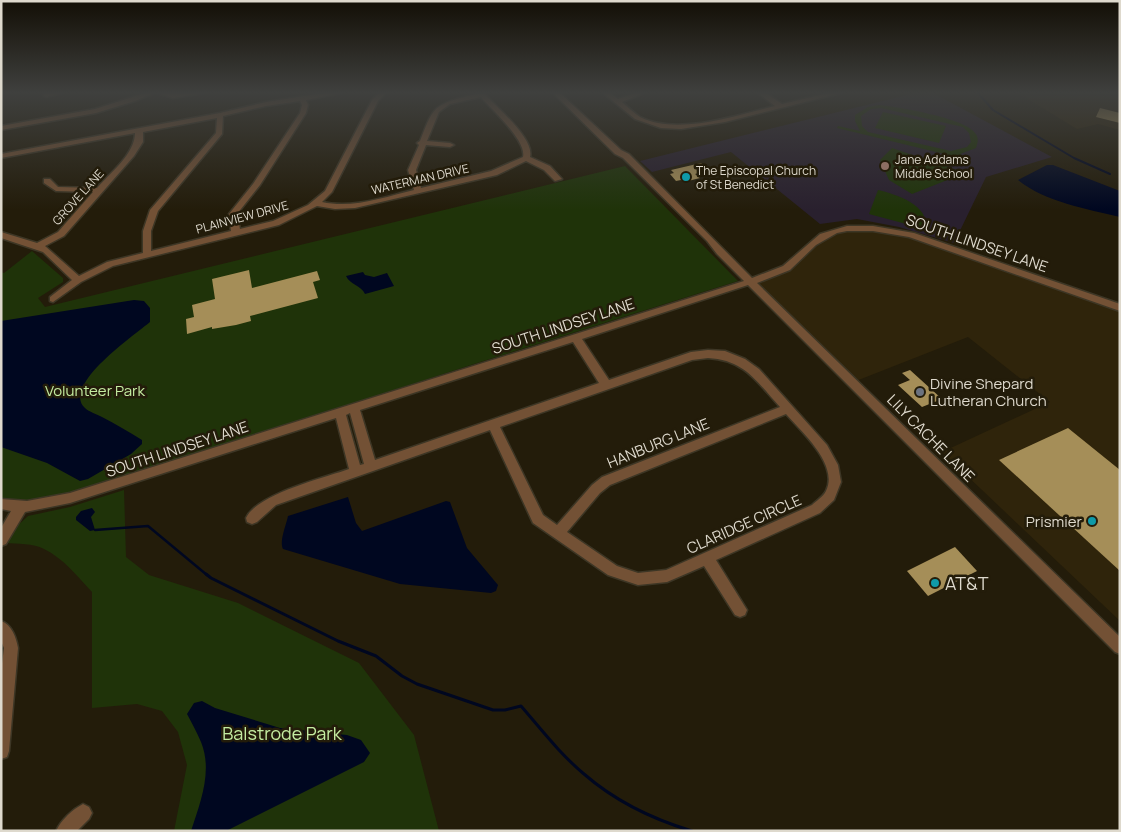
<svg xmlns="http://www.w3.org/2000/svg" width="1121" height="832" font-family="Manrope,sans-serif">
<style>
.built{fill:#2f240b}
.education{fill:#29202e}
.green{fill:#1f3309;fill-rule:evenodd}
.water{fill:#000720}
.lines{fill:none;stroke-linecap:round;stroke-linejoin:round}
.stream-far2{stroke:#000720;stroke-width:2}
.stream-far1{stroke:#000720;stroke-width:2.5}
.stream{stroke:#000720;stroke-width:3}
.building{fill:#a58e58}
.minor-casing{stroke:#3d3625;stroke-width:3}
.minor{fill:#735135;fill-rule:evenodd}
.education-dot{fill:#8d6e63;stroke:#231c0a;stroke-width:2}
.culture-dot{fill:#0f9aa8;stroke:#231c0a;stroke-width:2}
.worship-dot{fill:#6b7280;stroke:#231c0a;stroke-width:2}
.labels{text-anchor:middle;dominant-baseline:central;stroke-width:5;stroke-linejoin:round;paint-order:stroke}
.far-poi-label{font-size:12px;fill:#ded9cd;stroke:#231c0a;text-anchor:start}
.far-street-label{font-size:12px;fill:#ded9cd;stroke:#231c0a}
.street-label{font-size:15px;fill:#ded9cd;stroke:#231c0a}
.poi-label{font-size:15px;fill:#ded9cd;stroke:#231c0a;text-anchor:start}
.park-label{font-size:15px;fill:#c4eca1;stroke:#231c0a}
.near-poi-label{font-size:18px;fill:#ded9cd;stroke:#231c0a;text-anchor:start}
.near-park-label{font-size:18px;fill:#c4eca1;stroke:#231c0a}
</style>
<rect width="100%" height="100%" fill="#231c0a"/>
<!-- built -->
<g class="built">
<polygon points="1018,93 1120,93 1120,130 1098,124 1077,129"/>
<polygon points="853,230 869,230 907,236 1120,310 1120,621 942,452 1050,402 968,337 856,381 755,283 793,268 815,243 824,238 838,233"/>
</g>
<!-- education -->
<polygon class="education" points="915,93 933,93 1052,157 986,177 954,243 899,227 857,219 820,224 731,152 652,172 640,161"/>
<!-- green -->
<g class="green">
<path d="M 879,105 C 898,107 965,118 975,133 C 979,138 978,142 976,148 L 960,154 L 962,155 L 961,158 L 837,128 L 838,126 L 860,131 L 855,121 L 855,115 L 868,107 ZM 881,108 L 963,127 L 969,133 L 971,142 L 967,147 L 951,151 L 868,132 L 862,126 L 861,116 L 871,109 Z"/>
<polygon points="883,112 946,126 939,143 875,128"/>
<polygon points="892,148 957,170 960,175 912,194 889,180 880,160"/>
<polygon points="625,166 738,281 474,364 41,505 1,504 1,272 4,273 32,251 63,278 63,282 38,298 45,307"/>
<path d="M 878,190 C 895,194 931,205 925,229 L 869,214 Z"/>
<path d="M 124,490 L 126,557 L 149,575 L 238,603 L 359,663 L 414,735 L 439,831 L 174,831 L 187,765 L 178,732 L 162,711 L 137,704 L 92,708 L 92,592 C 78,577 63,558 44,549 C 33,543 18,544 5,543 L 15,528 L 28,516 L 70,507 Z"/>
</g>
<!-- water -->
<g class="water">
<path d="M 1047,165 L 1053,165 L 1120,191 L 1120,217 C 1087,209 1045,202 1018,180 Z"/>
<path d="M 363,272 L 365,275 L 374,277 L 387,273 L 394,286 L 365,294 C 361,285 350,285 346,276 Z"/>
<path d="M 134,300 L 144,301 L 150,308 L 150,322 C 136,334 61,385 85,408 C 89,412 97,414 102,417 C 116,424 129,432 142,440 L 142,444 L 131,454 L 88,479 L 80,481 L 47,463 L 1,447 L 1,321 Z"/>
<path d="M 348,497 L 356,523 L 362,531 L 446,501 L 450,502 L 467,548 L 498,585 L 496,591 L 491,593 L 400,584 L 283,549 C 279,541 286,526 288,516 Z"/>
<polygon points="92,508 95,512 91,517 95,530 90,531 76,520 76,517 81,511"/>
<path d="M 202,701 L 215,708 L 280,728 L 347,735 L 361,740 L 370,753 L 364,762 L 226,831 L 191,831 C 200,803 213,771 201,742 C 197,733 192,723 187,714 L 194,703 Z"/>
</g>
<g class="lines">
<!-- stream-far2 -->
<polyline class="stream-far2" points="978,93 993,110 1074,158 1110,174"/>
<!-- stream-far1 -->
<polyline class="stream-far1" points="95,530 148,526 207,575"/>
<!-- stream -->
<path class="stream" d="M 206,574 L 211,578 L 338,641 L 376,656 L 402,676 L 417,684 L 493,710 L 505,710 L 521,706 C 541,729 560,754 584,774 C 615,801 652,819 692,831"/>
</g>
<!-- building -->
<g class="building">
<polygon points="1100,108 1120,113 1120,123 1096,117"/>
<polygon points="701,163 709,170 695,174 700,178 684,182 681,180 676,181 670,174 674,173 671,170"/>
<polygon points="249,270 252,288 317,271 320,280 313,282 318,298 250,316 251,321 236,325 212,329 212,327 187,334 186,319 194,317 192,305 215,299 212,279"/>
<polygon points="910,370 942,399 922,407 898,385 910,380 902,373"/>
<polygon points="1068,428 1120,470 1120,571 999,460"/>
<polygon points="955,547 977,571 928,596 907,571"/>
</g>
<g class="lines">
<!-- minor casing -->
<g class="minor-casing">
<g id="minor">
<polygon points="62,93 46,97 43,95 45,93"/>
<polygon points="145,93 154,93 135,101 96,113 1,130 1,126 95,109"/>
<polygon points="158,93 204,93 173,98"/>
<path d="M 324,93 L 341,93 L 306,100 L 308,105 L 306,113 L 260,185 L 237,214 L 240,229 L 273,221 L 308,205 L 325,191 L 372,100 L 379,93 L 386,93 L 378,101 L 332,192 L 322,202 C 353,209 384,197 414,190 L 408,170 L 419,145 L 417,143 L 420,141 C 432,112 431,105 464,97 C 472,95 478,93 485,94 C 497,108 535,139 530,157 L 550,166 L 562,179 L 555,181 L 544,170 L 526,161 L 497,175 L 355,208 L 335,209 L 317,206 L 279,225 L 113,266 L 81,282 L 53,302 L 50,301 L 50,297 L 72,280 L 43,252 L 1,238 L 1,232 L 37,243 L 58,232 L 93,192 L 56,191 L 44,183 L 44,179 L 50,179 L 58,187 L 97,188 C 110,173 135,154 135,133 L 1,158 L 1,154 L 220,113 L 266,102 ZM 481,97 C 492,110 527,141 523,157 L 491,171 L 421,188 L 416,170 L 426,145 L 450,147 L 454,145 L 450,143 L 427,141 L 439,112 L 450,104 ZM 300,101 L 302,105 L 300,113 L 253,184 L 229,214 L 231,231 L 151,251 L 151,231 L 158,211 L 222,134 L 223,116 L 266,106 ZM 217,118 L 216,133 L 150,210 L 143,231 L 143,253 L 107,262 L 79,276 L 45,246 L 64,236 L 134,156 L 143,142 L 143,132 Z"/>
<path d="M 553,93 L 560,93 L 621,150 L 629,154 L 752,278 L 783,266 L 820,234 L 847,226 L 873,226 L 914,233 L 1120,304 L 1120,311 L 909,237 L 873,231 L 847,231 L 837,233 L 816,245 L 790,270 L 757,283 L 1120,637 L 1120,654 L 1115,652 L 748,285 L 582,339 L 609,380 L 691,352 L 708,350 L 725,351 L 745,359 L 759,369 L 827,445 L 838,465 L 841,482 L 834,500 L 820,513 L 716,560 L 747,610 L 745,615 L 740,617 L 735,615 L 704,566 L 667,582 L 638,585 L 608,575 L 533,523 L 490,430 L 276,505 L 257,522 L 252,524 L 247,522 L 246,518 C 257,494 324,478 349,469 L 336,418 L 70,503 L 25,512 L 6,544 L 1,546 L 1,528 L 11,511 L 1,509 L 1,499 L 27,501 L 70,493 L 744,281 L 717,254 L 707,241 L 623,158 L 615,154 ZM 573,342 L 599,383 L 375,460 L 360,410 ZM 708,358 C 745,360 757,382 780,407 L 602,477 L 592,485 L 557,525 L 543,515 L 500,427 L 692,360 ZM 350,413 L 364,464 L 360,465 L 346,415 ZM 786,414 C 802,432 839,465 826,491 C 823,497 816,501 812,505 L 666,570 L 638,573 L 617,566 L 567,532 L 600,493 L 610,485 Z"/>
<path d="M 603,93 L 610,93 L 618,99 L 635,93 L 644,93 L 622,102 C 628,107 634,113 640,117 C 678,136 737,115 775,106 L 758,93 L 766,93 L 782,104 L 829,93 L 841,93 L 725,122 L 681,129 L 661,128 L 635,119 Z"/>
<path d="M 1,621 C 12,625 16,637 18,648 L 9,751 L 7,757 L 1,759 L 1,671 L 4,648 L 1,641 Z"/>
<path d="M 83,804 L 89,807 L 92,813 L 89,819 L 77,831 L 56,831 C 61,820 73,809 83,804 Z"/>
</g>
</g>
<!-- minor -->
<use href="#minor" class="minor"/>
</g>
<!-- sky -->
<linearGradient id="sky" x2="0" y2="1"><stop stop-color="#130f06"/><stop offset="0.44" stop-color="#3f403e"/><stop offset="1" stop-color="#3f403e" stop-opacity="0"/></linearGradient>
<rect width="1121" height="210" fill="url(#sky)"/>
<!-- markers -->
<circle class="education-dot" cx="885" cy="166" r="5"/>
<g class="culture-dot">
<circle cx="686" cy="177" r="5"/>
<circle cx="1092" cy="521" r="5"/>
<circle cx="935" cy="583" r="5"/>
</g>
<circle class="worship-dot" cx="920" cy="392" r="5"/>
<g class="labels">
<!-- far-poi labels -->
<g class="far-poi-label">
<text x="895" y="159">Jane Addams<tspan x="895" dy="14">Middle School</tspan></text>
<text x="696" y="170">The Episcopal Church<tspan x="696" dy="14">of St Benedict</tspan></text>
</g>
<!-- far-street labels -->
<g class="far-street-label">
<text transform="translate(420 179) rotate(-13)">WATERMAN DRIVE</text>
<text transform="translate(78 197) rotate(-48)">GROVE LANE</text>
<text transform="translate(242 217) rotate(-15)">PLAINVIEW DRIVE</text>
</g>
<!-- street labels -->
<g class="street-label">
<text transform="translate(977 243) rotate(19)">SOUTH LINDSEY LANE</text>
<text transform="translate(563 326) rotate(-18)">SOUTH LINDSEY LANE</text>
<text transform="translate(931 438) rotate(45)">LILY CACHE LANE</text>
<text transform="translate(658 443) rotate(-22)">HANBURG LANE</text>
<text transform="translate(177 449) rotate(-18)">SOUTH LINDSEY LANE</text>
<text transform="translate(744 524) rotate(-24)">CLARIDGE CIRCLE</text>
</g>
<!-- poi labels -->
<g class="poi-label">
<text x="930" y="383">Divine Shepard<tspan x="930" dy="17">Lutheran Church</tspan></text>
<text x="1082" y="521" text-anchor="end">Prismier</text>
</g>
<!-- park labels -->
<g class="park-label">
<text x="95" y="390">Volunteer Park</text>
</g>
<!-- near-poi labels -->
<g class="near-poi-label">
<text x="945" y="583">AT&amp;T</text>
</g>
<!-- near-park labels -->
<g class="near-park-label">
<text x="282" y="733">Balstrode Park</text>
</g>
</g>
<!-- border -->
<rect width="1121" height="832" fill="none" stroke="#ded9cd" stroke-width="5"/>
</svg>
